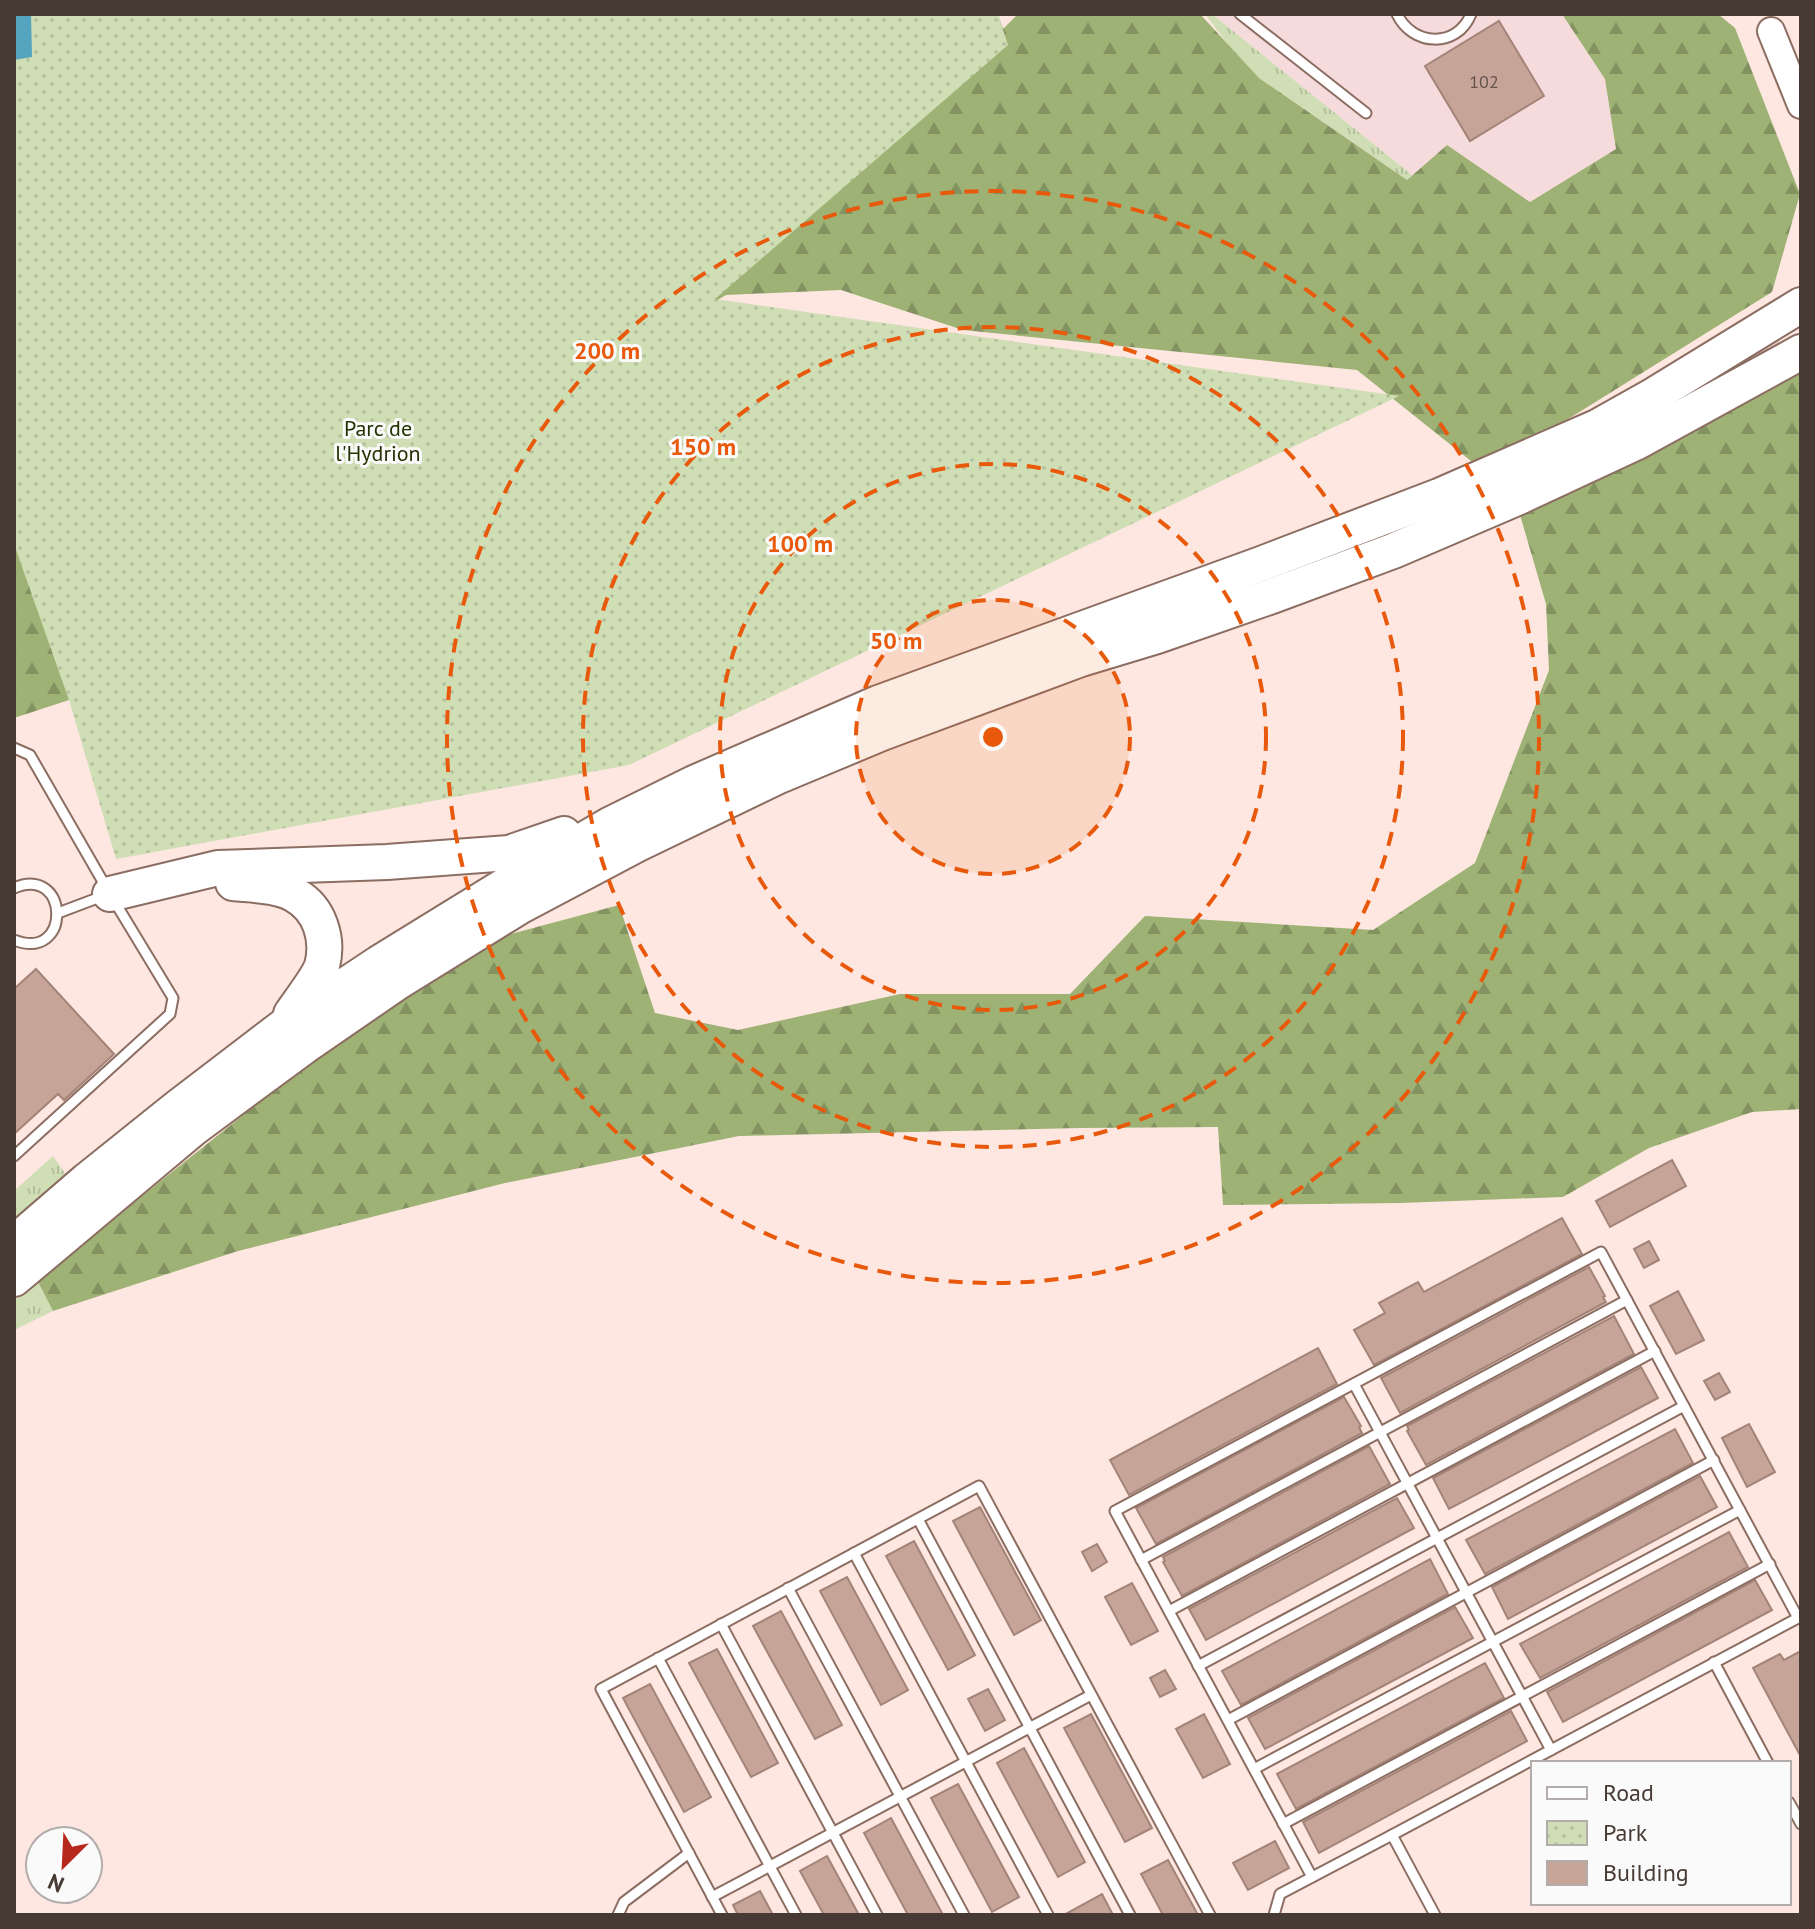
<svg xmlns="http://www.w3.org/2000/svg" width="1815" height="1929" font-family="'PT Sans',sans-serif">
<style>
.industrial{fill:#f6dbdd}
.grass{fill:url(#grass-tufts)}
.forest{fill:url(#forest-firs)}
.park{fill:url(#park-dots)}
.water{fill:#56a5c0}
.building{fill:#c6a498;stroke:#a48478;stroke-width:2}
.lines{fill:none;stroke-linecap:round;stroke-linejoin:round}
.lane-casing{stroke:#8c6d62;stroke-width:13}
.secondary-casing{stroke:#8c6d62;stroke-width:30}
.highway-casing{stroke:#8c6d62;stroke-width:38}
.lane{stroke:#fff;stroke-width:9}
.secondary{stroke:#fff;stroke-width:26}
.highway{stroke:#fff;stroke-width:34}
.ring{fill:none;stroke:#e8590c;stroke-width:4;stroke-dasharray:14 10}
.labels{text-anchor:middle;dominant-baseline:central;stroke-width:6;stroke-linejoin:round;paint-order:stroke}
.number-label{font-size:18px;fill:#67544d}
.park-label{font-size:22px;fill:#243101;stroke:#fafafa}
.centre{fill:#e8590c;stroke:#fafafa;stroke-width:4}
.ring-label{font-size:24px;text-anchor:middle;font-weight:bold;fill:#e8590c;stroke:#fafafa;stroke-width:6;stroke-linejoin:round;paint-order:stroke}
</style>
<defs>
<pattern id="grass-tufts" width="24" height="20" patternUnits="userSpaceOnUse" patternTransform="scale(2)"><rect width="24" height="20" fill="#d0deb6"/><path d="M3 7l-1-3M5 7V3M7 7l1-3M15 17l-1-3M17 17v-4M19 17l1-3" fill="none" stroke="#b4bf9d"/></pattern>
<pattern id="forest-firs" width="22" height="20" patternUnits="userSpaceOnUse" patternTransform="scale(2)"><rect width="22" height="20" fill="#9db274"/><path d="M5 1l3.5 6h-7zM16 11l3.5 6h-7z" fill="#829260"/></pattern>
<pattern id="park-dots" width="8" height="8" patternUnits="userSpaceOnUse" patternTransform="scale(2)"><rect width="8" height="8" fill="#d0deb6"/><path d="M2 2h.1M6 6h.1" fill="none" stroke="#b4bf9d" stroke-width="1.8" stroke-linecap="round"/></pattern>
</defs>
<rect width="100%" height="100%" fill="#fde7e0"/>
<!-- industrial -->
<polygon class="industrial" points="1212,14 1562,14 1605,79 1616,149 1530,202 1447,145 1412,175"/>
<!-- grass -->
<g class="grass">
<polygon points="1205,14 1212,14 1412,175 1407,180 1259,78 1238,58"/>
<polygon points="53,1156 67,1176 14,1223 14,1191"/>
<polygon points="37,1280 53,1311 14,1330 14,1301"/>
</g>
<!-- forest -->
<g class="forest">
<polygon points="31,14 998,14 1003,29 1018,14 1200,14 1259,78 1407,180 1447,145 1530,202 1616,149 1605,79 1562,14 1718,14 1735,28 1800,194 1772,292 1573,416 1481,469 1357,370 963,330 841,290 726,295 483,441 69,700 14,718 14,60"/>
<polygon points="1801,363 1801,1109 1752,1112 1649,1148 1563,1197 1401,1203 1223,1205 1218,1127 1079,1128 739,1136 505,1183 238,1251 53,1311 37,1280 322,1052 485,941 619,905 655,1013 738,1030 900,994 1070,994 1145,916 1373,930 1475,863 1549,670 1546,604 1518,508"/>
</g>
<!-- park -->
<polygon class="park" points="14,14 998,14 1008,45 715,299 1399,396 629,765 116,859 69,700 14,544"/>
<!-- water -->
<polygon class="water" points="14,14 31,14 32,57 14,60"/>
<!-- building -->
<g class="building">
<polygon points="1499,21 1544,96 1470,141 1425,66"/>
<polygon points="36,969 114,1054 64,1100 58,1094 14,1134 14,989"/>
<polygon points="1672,1160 1686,1186 1610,1227 1596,1201"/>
<polygon points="1562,1218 1582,1254 1374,1365 1354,1330 1385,1313 1379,1303 1418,1282 1424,1292"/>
<polygon points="1649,1241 1659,1260 1644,1268 1634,1249"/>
<polygon points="1589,1267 1605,1296 1603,1297 1606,1302 1400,1413 1381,1378"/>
<polygon points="1678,1291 1704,1340 1676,1354 1650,1306"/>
<polygon points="1614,1316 1634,1354 1426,1465 1407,1431 1409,1430 1407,1426"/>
<polygon points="1318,1348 1337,1384 1129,1495 1110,1460"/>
<polygon points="1641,1367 1658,1398 1449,1509 1433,1478"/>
<polygon points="1719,1373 1730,1392 1715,1400 1704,1381"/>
<polygon points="1344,1397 1361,1426 1359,1427 1362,1433 1156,1544 1136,1508"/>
<polygon points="1749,1424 1775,1472 1747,1487 1722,1438"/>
<polygon points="1675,1429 1693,1463 1485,1574 1466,1540"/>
<polygon points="1369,1446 1390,1484 1182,1596 1163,1562 1165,1561 1163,1557"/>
<polygon points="1700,1476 1717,1507 1508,1619 1492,1587"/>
<polygon points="1397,1498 1414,1528 1206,1640 1189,1609"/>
<polygon points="980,1507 1041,1620 1014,1635 953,1521"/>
<polygon points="1729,1532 1748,1567 1540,1678 1520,1644"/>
<polygon points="914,1541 975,1655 948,1670 886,1556"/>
<polygon points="1097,1544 1107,1562 1092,1571 1082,1552"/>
<polygon points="1430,1559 1448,1594 1241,1705 1222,1671"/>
<polygon points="847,1577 908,1690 881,1705 820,1591"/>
<polygon points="1755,1580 1772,1610 1563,1722 1547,1692"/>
<polygon points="1132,1583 1158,1631 1131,1645 1105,1597"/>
<polygon points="1455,1607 1473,1638 1265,1749 1248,1718"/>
<polygon points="781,1611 842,1725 815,1739 753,1626"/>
<polygon points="717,1649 778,1763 751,1777 689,1663"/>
<polygon points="1801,1651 1801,1757 1753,1668 1780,1654 1784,1660"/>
<polygon points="1485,1663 1504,1698 1296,1809 1277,1774"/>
<polygon points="1165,1670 1176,1689 1160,1697 1150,1678"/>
<polygon points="650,1684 711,1797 684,1812 623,1698"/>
<polygon points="988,1689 1005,1720 985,1731 968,1699"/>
<polygon points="1511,1711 1527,1741 1319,1853 1303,1822"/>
<polygon points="1091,1714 1152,1828 1125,1842 1064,1728"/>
<polygon points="1204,1714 1230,1764 1203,1778 1176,1729"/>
<polygon points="1024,1748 1085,1862 1058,1877 997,1763"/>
<polygon points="958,1784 1019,1897 992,1912 931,1798"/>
<polygon points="891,1818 943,1915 908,1915 864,1833"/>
<polygon points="1275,1841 1289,1868 1248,1890 1233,1863"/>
<polygon points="827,1856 859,1915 824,1915 800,1871"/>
<polygon points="1168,1860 1198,1915 1163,1915 1141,1874"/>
<polygon points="760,1891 773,1915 738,1915 733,1905"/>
<polygon points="1102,1894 1113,1915 1064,1915"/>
</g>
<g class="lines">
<!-- lane casing -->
<g class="lane-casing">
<g id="lane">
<polyline points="1240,14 1366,113"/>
<path d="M 1397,14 C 1412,46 1457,49 1471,14"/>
<polyline points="14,748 30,755 110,894 173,998 170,1014 14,1156"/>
<path d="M 14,888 C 70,864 72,963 14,940"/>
<polyline points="58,913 103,896"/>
<polyline points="1354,1384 1551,1750"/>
<polyline points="918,1519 1130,1915"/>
<polyline points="854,1553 1048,1915"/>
<polyline points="1141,1560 1627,1300"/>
<polyline points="788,1588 964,1915"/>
<polyline points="1169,1611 1655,1351"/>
<polyline points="721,1624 877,1915"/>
<polyline points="658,1658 796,1915"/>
<polyline points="1714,1662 1768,1763"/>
<polyline points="1198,1666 1684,1406"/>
<polyline points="1228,1720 1714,1460"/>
<polyline points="1254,1769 1740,1510"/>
<polyline points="1789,1802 1801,1824"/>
<polyline points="1283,1824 1770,1564"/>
<polyline points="1312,1877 1115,1511 1601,1252 1798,1618 1392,1835"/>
<polyline points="712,1897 1091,1695"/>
<polyline points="618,1915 624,1902 689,1853"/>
<polyline points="722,1915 601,1689 979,1486 1210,1915"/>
<polyline points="1274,1915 1280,1894 1392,1835 1435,1915"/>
</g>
</g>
<!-- secondary casing -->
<g class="secondary-casing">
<polyline id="secondary" points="1771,31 1801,105"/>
</g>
<!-- highway casing -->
<g class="highway-casing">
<g id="highway">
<path d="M 233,883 C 251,885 278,885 295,895 C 320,909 329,939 322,966 C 318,978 299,1002 291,1014"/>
<polyline points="110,894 218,868 387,862 509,853 564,834"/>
<polyline points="14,1243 87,1180 178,1107 284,1026 379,963 504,886 611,824 694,783 878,703 1261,564 1439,496 1597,427 1654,395 1801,305"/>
<polyline points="14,1279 194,1128 305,1046 398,982 519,907 636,845 779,776 882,733 1081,659 1157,636 1272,596 1393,551 1519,497 1637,442 1801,352"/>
</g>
</g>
<!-- lane -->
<use href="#lane" class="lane"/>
<!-- secondary -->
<use href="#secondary" class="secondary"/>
<!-- highway -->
<use href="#highway" class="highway"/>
</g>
<!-- distance rings -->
<circle cx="993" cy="737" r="137" fill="#e8590c" fill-opacity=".12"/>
<g class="ring">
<circle cx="993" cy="737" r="137"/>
<circle cx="993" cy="737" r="273"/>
<circle cx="993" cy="737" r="410"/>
<circle cx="993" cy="737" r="546"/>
</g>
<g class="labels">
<!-- number labels -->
<g class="number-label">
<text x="1484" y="81">102</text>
</g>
<!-- park labels -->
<g class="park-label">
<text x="378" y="428">Parc de<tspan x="378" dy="25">l'Hydrion</tspan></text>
</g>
</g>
<circle cx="993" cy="737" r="12" class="centre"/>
<g class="ring-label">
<text x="607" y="359">200 m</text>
<text x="703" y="455">150 m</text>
<text x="800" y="552">100 m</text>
<text x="896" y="649">50 m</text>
</g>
<!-- border -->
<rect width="1815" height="1929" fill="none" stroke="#473934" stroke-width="32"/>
<!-- legend -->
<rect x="1531" y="1761" width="260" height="144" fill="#fafafa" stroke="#b2adab" stroke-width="2"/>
<rect x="1547" y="1787" width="40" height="12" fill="#ffffff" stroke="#b2adab" stroke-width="2"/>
<text x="1603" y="1801" font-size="24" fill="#473934">Road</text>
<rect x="1547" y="1821" width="40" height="24" fill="url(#park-dots)" stroke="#b2adab" stroke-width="2"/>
<text x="1603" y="1841" font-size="24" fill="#473934">Park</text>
<rect x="1547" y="1861" width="40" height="24" fill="#c6a498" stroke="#b2adab" stroke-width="2"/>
<text x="1603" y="1881" font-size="24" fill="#473934">Building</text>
<!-- north arrow -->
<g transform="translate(64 1865) rotate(204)"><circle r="38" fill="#fafafa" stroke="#b2adab" stroke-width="2"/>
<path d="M0-6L14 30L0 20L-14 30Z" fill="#b6281c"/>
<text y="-12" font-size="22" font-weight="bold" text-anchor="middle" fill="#473934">N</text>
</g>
</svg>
